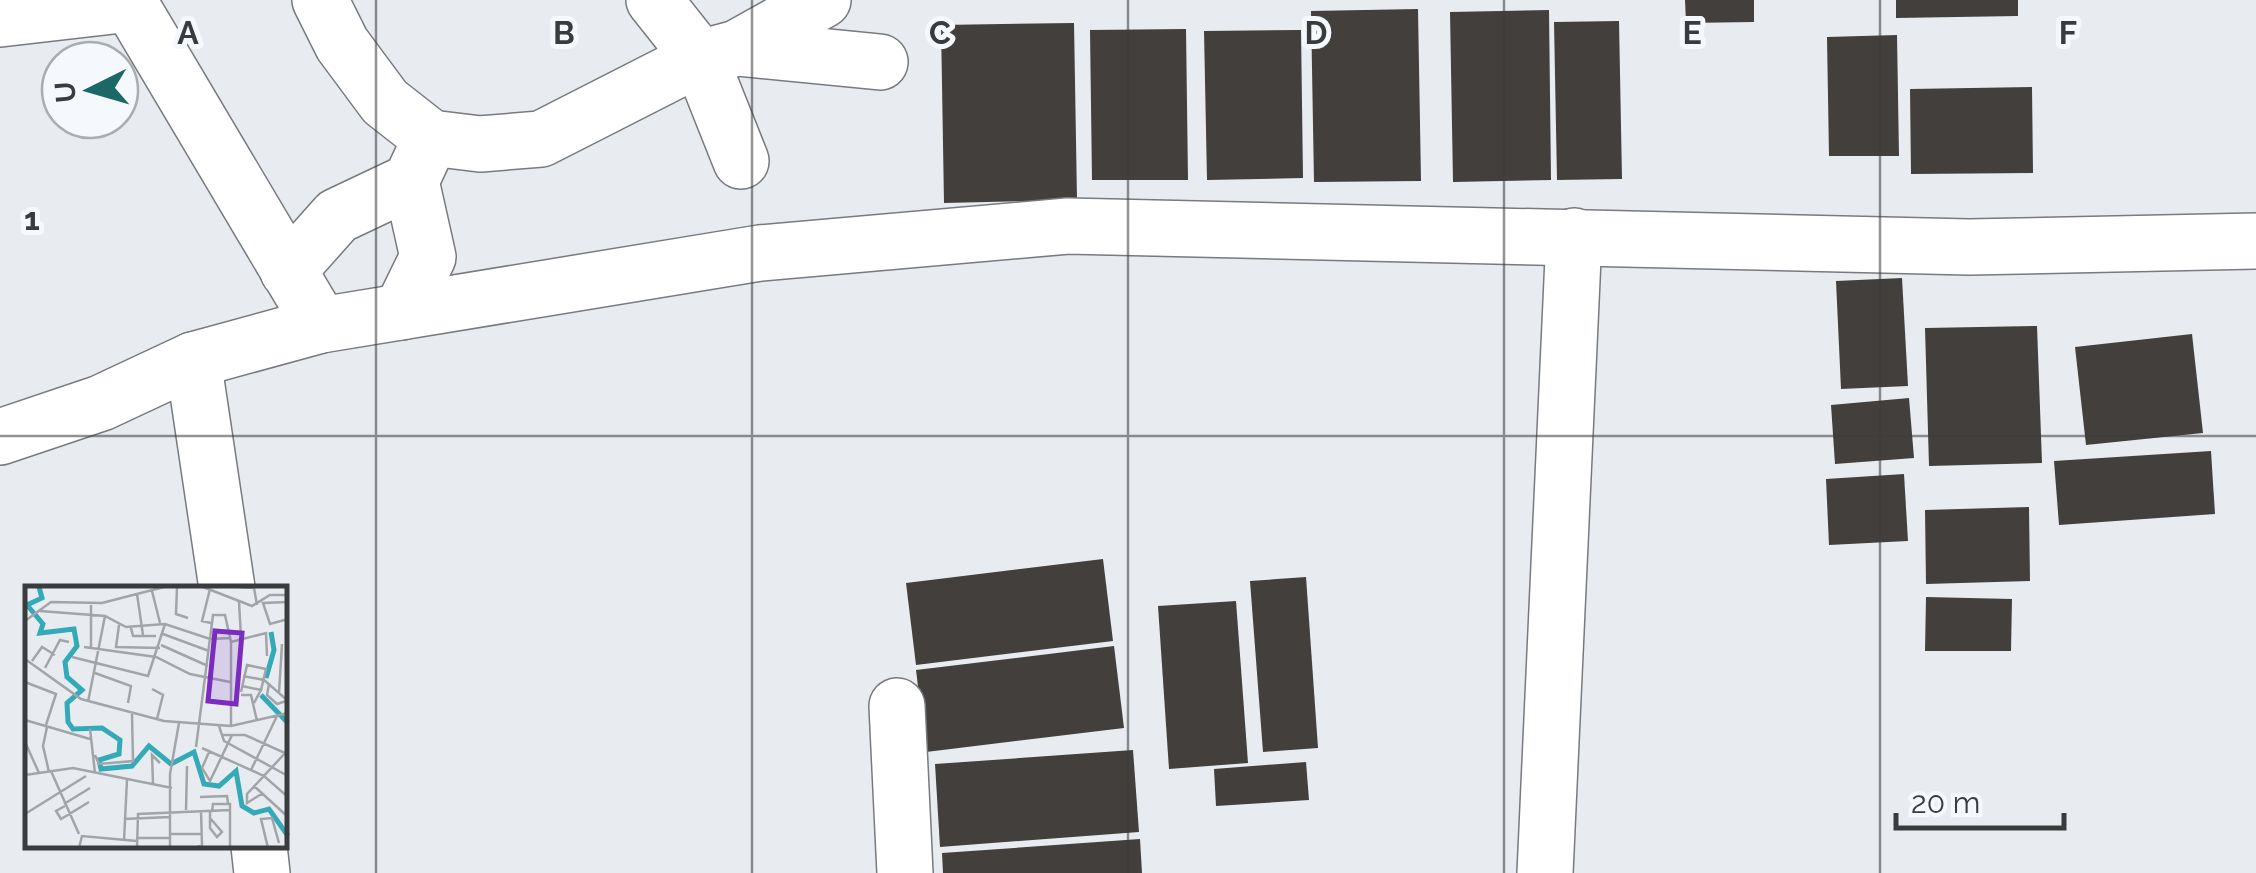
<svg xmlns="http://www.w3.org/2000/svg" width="2256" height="873" font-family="Raleway,sans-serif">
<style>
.building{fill:#433f3d}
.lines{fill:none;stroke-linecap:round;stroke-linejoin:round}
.minor-casing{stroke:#777a7e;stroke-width:58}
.minor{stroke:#fff;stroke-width:55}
.grid{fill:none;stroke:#3a3b3d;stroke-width:2.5;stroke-opacity:0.55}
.inset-river{fill:none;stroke:#34aab8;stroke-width:5}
.inset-road{fill:none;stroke:#a2a5a8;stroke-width:2.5}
.view{fill:#7b2cbf;fill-opacity:0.15;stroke:#7b2cbf;stroke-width:5}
.inset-edge{fill:none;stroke:#3a3b3d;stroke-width:5}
.grid-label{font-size:32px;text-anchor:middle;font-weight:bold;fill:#3a3b3d;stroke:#f5f9fd;stroke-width:10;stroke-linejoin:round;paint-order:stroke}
</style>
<rect width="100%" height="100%" fill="#e8ecf0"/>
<!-- building -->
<g class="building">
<polygon points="1685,0 1754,0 1754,22 1686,23"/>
<polygon points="1896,0 2018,0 2018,16 1896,18"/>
<polygon points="1418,9 1421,181 1314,182 1311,11"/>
<polygon points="1549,10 1551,180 1453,182 1450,12"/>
<polygon points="1619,21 1622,179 1557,180 1554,22"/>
<polygon points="1074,23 1077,200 944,203 941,25"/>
<polygon points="1186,29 1188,180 1092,180 1090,30"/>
<polygon points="1301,30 1303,178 1207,180 1204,31"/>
<polygon points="1897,35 1899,156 1829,156 1827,37"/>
<polygon points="2032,87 2033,173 1911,174 1910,89"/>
<polygon points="1902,278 1908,386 1841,389 1836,281"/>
<polygon points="2037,326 2042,463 1929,466 1925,328"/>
<polygon points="2192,334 2203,433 2086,445 2075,347"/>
<polygon points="1909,398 1914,458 1835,464 1831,405"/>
<polygon points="2211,451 2215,514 2059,525 2054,461"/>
<polygon points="1904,474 1908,541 1829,545 1826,479"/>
<polygon points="2029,507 2030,581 1926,584 1925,510"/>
<polygon points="1103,559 1113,641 916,665 906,583"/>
<polygon points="1306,577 1318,748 1263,752 1250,581"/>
<polygon points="1926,597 2012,599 2011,651 1925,651"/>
<polygon points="1236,601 1248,763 1169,769 1158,606"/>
<polygon points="1114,646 1124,728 926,752 916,670"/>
<polygon points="1133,750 1139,832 940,847 935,764"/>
<polygon points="1306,762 1309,800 1216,806 1214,769"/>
<polygon points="1140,839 1142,873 943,873 942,853"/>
</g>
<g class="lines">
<!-- minor casing -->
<g class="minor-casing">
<g id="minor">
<polyline points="128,0 321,325"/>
<polyline points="320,0 342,44 385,102 431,138 480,144 541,139 700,58 737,48 823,0"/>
<polyline points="654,0 700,58 741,161"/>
<polyline points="0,19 130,4"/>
<polyline points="737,48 880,62"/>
<polyline points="288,271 337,216 411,181 431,138"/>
<polyline points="401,312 428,257 411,181"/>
<polyline points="193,360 227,588"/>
<polyline points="0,437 101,403 193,360 321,325 760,253 1068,226 1969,247 2256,241"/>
<polyline points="897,706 905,873"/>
<polyline points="259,846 262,873"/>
<polyline points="1545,873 1574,236"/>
</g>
</g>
<!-- minor -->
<use href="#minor" class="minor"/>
</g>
<!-- grid -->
<path class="grid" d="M 376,0 L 376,873M 752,0 L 752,873M 1128,0 L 1128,873M 1504,0 L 1504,873M 1880,0 L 1880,873M 0,436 L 2256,436"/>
<!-- overview -->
<g transform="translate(25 586)">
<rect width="262" height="262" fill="#e8ecf0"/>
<path class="inset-river" d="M 14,1 L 17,12 L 2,19 L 18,38 L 15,47 L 49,43 L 52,60 L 40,76 L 42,91 L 57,104 L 42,117 L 43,136 L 48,143 L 77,142 L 95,154 L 94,168 L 74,174 L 76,183 L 107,180 L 124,160 L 146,178 L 169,166 L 179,198 L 194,200 L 211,185 L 217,220 L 229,227 L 244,223 L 263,250M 241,92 L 249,64 L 246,46M 236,109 L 263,137"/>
<path class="inset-road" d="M 152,1 L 151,28 L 163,32M 178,1 L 227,20 L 245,9 L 263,9M 214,1 L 229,2 L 232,19M 185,3 L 177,35 L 186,37M 127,5 L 135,37M 112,8 L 118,49M 214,16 L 216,51M 263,16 L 238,17 L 245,38 L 263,33M 66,19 L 66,63M 15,25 L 80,30 L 101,41 L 140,38 L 185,53 L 205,52M 0,35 L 26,16 L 77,17 L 139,1M 94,39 L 91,61 L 135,62M 106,42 L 108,50 L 131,50M 138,48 L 184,65M 206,56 L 241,47 L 242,70M 136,59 L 183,80M 59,61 L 131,71 L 165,88 L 205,96M 47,71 L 123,90 L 140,38M 0,73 L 56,113 L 139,135 L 206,140 L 263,127M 7,75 L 17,61 L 30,69M 20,82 L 35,54 L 44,56M 70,87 L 106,100 L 103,117M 218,90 L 239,94 L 262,114M 0,96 L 31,108 L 21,139M 244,98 L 242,109 L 252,118 L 261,115M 217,100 L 236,104 L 229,117M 127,103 L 138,109 L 132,133M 216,106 L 222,79 L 241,83 L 236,104M 254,107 L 257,58M 216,109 L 226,109 L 232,135M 63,116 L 80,30M 0,134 L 65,153M 194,140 L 199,155 L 263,190M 22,141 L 18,160 L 24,186M 65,143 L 70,187M 196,149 L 220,149 L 260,167M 0,156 L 14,187M 171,161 L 188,29 L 200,29 L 206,56 L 206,140M 177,162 L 239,190 L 263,211M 184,166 L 177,182 L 185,195 L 207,149M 70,169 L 74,178 L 108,175 L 107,128M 226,184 L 252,130M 26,185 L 54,248M 0,189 L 48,182 L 147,202M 128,197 L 127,169 L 135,177M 229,200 L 263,231M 238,207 L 222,217 L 222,208 L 263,164M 175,211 L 202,210 L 203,217M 39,218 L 65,202M 40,220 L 31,225 L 36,233 L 64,216M 161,224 L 162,180M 187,226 L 188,218 L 205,218 L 205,260M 0,228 L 61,190M 185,232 L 197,246 L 192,251 L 185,242 L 185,225M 99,233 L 145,231M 145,248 L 177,248M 112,252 L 144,252M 99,255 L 102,193M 54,262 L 57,250 L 112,255M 112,262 L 113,228 L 205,224M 145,262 L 145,188 L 154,137M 170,262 L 177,259 L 176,225M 243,262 L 236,233 L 247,232 L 254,257"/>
<path class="view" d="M 190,45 L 217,47 L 211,118 L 183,115 Z"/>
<rect width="262" height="262" class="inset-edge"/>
</g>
<g class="grid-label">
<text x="188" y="44">A</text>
<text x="564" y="44">B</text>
<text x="940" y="44">C</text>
<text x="1316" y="44">D</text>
<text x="1692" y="44">E</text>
<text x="2068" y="44">F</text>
<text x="32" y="230">1</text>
</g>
<!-- north arrow -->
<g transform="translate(90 90) rotate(265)"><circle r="48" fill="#f5f9fd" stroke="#aaadb0" stroke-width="2.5"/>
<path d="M0-8L18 38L0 25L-18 38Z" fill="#1b6866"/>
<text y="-15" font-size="28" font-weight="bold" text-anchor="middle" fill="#3a3b3d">U</text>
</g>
<!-- scale -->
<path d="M1896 813v15h168v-15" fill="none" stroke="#3a3b3d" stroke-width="5"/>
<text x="1911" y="813" font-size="30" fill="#3a3b3d" stroke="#f5f9fd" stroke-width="8" paint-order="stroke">20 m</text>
</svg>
